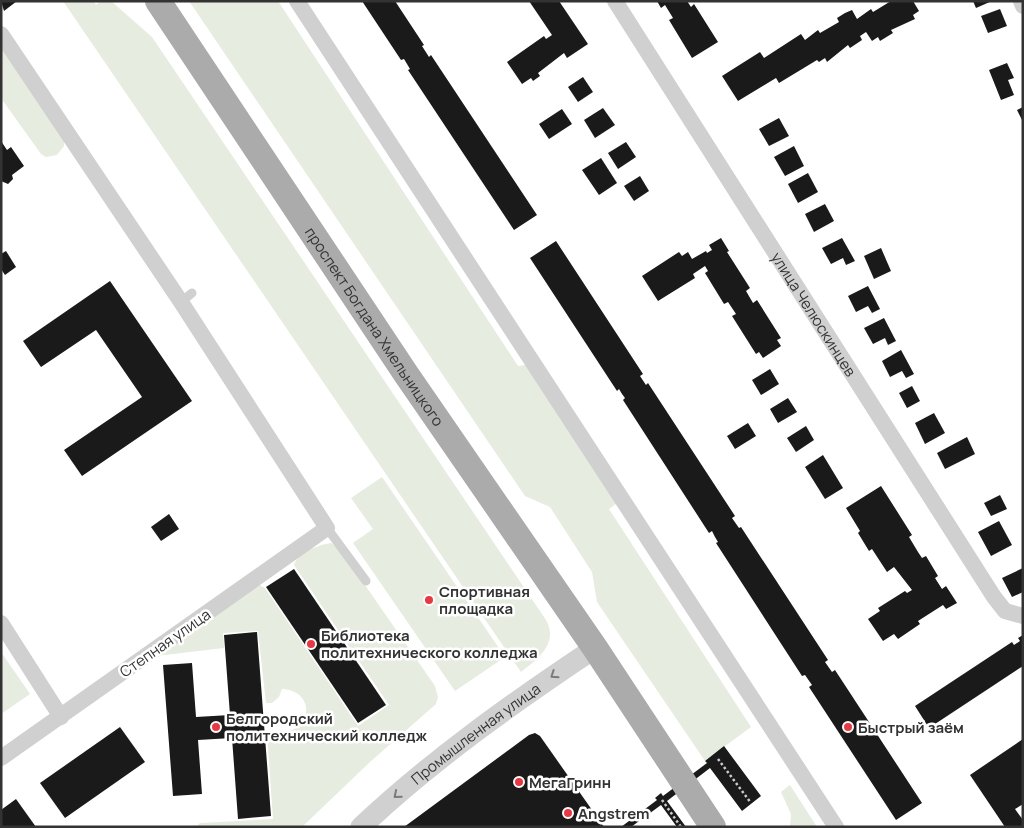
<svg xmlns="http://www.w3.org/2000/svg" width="1024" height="828" font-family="Manrope,sans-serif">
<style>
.green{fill:#e6ecdf}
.building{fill:#1a1a1a}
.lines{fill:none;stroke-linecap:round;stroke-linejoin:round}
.path{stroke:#cdcdcd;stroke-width:2.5;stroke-dasharray:2.5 2.5;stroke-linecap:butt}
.service{stroke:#d0d0d0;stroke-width:9}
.minor{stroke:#d0d0d0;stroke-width:16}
.tertiary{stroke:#d0d0d0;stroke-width:21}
.primary{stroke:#ababab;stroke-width:26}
.oneway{stroke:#7a7a7a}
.poi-dot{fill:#e63946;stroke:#fff;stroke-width:2}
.labels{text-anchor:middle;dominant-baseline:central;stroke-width:5;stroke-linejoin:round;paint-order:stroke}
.street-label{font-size:15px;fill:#333;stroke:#fff}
.poi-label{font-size:15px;font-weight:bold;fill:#333;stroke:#fff;text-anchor:start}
</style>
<rect width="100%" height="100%" fill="#fff"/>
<!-- green -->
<g class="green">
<path d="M 63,1 L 94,1 L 96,5 L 101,1 L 111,1 L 152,37 L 546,620 C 559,643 538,659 521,672 Z"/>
<polygon points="189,1 278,1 518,366 531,364 620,501 609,509 751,727 705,761 597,602 592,572 550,507 525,496"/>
<polygon points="1,46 64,140 64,146 57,155 46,157 41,154 1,98"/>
<polygon points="382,477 505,657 455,691 353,543 373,529 351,498"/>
<path d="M 331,543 L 340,549 L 435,686 L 438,697 L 436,704 L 370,762 L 302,827 L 196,827 L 200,823 L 273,819 L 267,732 C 312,741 320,691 282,689 L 279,697 L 272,703 L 266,703 L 258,631 L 223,633 L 224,648 L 156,656 L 258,584 L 265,588 L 358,726 L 389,705 L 294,565 C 299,551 319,545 331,543 Z"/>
<polygon points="1,652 30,694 1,714"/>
<polygon points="790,785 817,827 790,827 791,814 781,792"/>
</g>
<!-- building -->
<g class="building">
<polygon points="1,1 17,1 4,11"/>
<polygon points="362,1 395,1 424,45 422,46 429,57 431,55 537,215 514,230 408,70 410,69 404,59 401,60"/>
<polygon points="529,1 559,1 588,44 567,58 564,53 538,73 540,76 533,81 531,78 522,84 507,62 544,36 546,39 552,35"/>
<polygon points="657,1 687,1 691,7 694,4 718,42 692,58 669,20 673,18 665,5 661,8"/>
<polygon points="891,1 913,1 919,11 913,15 915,19 891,30 893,33 880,41 878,37 872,41 866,32 860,36 862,40 850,48 848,45 827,62 825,58 819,62 817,60 779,83 776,78 738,101 722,76 760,52 764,58 801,34 805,40 818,30 820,33 839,22 837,18 845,13 852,10 857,19 871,9 873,12"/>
<polygon points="973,1 992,1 976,8"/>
<polygon points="1000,9 1007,26 988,33 981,16"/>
<polygon points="1007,63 1014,78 1008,80 1014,95 1001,100 989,70"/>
<polygon points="583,77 593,92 578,102 568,87"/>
<polygon points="1023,107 1023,122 1017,110"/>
<polygon points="603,108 615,125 595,138 584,120"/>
<polygon points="562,109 572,124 549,139 539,124"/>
<polygon points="779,118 789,136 769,146 759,129"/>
<polygon points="1,141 7,150 11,147 24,166 12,175 13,179 8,184 1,181"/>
<polygon points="626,142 636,157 618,169 608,153"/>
<polygon points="794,146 804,166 785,176 774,157"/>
<polygon points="601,158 617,183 599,195 582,170"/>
<polygon points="808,173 818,192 798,203 788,184"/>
<polygon points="640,176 649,191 634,201 624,186"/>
<polygon points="825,204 834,221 814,232 805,214"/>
<polygon points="721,238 729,251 727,252 750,288 746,291 753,303 757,300 781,338 777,340 781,346 763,358 759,352 756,354 732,316 736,314 728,302 724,304 705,273 708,271 705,266 693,274 695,278 658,301 642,276 679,252 682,256 688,252 692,259 706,251 707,253 712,250 709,245"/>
<polygon points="842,238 855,261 846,265 843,258 831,264 822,248"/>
<polygon points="556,241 643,374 640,376 646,385 648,383 735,516 732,518 739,528 741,527 828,660 825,662 832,672 835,670 922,803 896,820 809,687 812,685 805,675 802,676 716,543 718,542 715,537 712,531 709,533 623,400 625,398 622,394 619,389 617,391 530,258"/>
<polygon points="881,248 891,271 874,279 864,256"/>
<polygon points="6,251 16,267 5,275 1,269 1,254"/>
<polygon points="110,281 192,401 82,476 64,450 142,397 96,330 41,367 23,341"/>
<polygon points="868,286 880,309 872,313 868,306 856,312 848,296"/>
<polygon points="884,318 896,341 888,345 885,338 873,344 864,328"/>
<polygon points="901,350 914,374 906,378 902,371 890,377 882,361"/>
<polygon points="770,369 779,384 761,395 752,380"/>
<polygon points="912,386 920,401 907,408 899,393"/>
<polygon points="788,398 797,412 778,423 770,409"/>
<polygon points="934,413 945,433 925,444 915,423"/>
<polygon points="748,423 756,436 735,449 727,436"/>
<polygon points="806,426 814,440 796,452 787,438"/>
<polygon points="967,437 975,454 945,469 937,453"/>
<polygon points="823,455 843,488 825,499 805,467"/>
<polygon points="881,486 912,535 909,537 918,552 922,558 926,556 938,576 935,578 942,589 946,586 957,603 946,609 943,605 918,621 920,624 898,639 894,634 883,641 868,619 880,611 878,608 905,591 907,593 912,590 894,567 887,572 872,549 869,551 858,533 860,531 846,508"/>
<polygon points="1000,495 1007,509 991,516 984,503"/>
<polygon points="169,514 179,529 161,541 151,527"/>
<polygon points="999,521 1012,545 991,556 978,532"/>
<polygon points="1023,568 1023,592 1012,597 1002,578"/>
<polygon points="294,569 386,705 358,723 266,587"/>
<polygon points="257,632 271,816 238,819 232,738 198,740 202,794 173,796 163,665 192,663 196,717 230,715 224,635"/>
<polygon points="1023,635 1023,666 929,728 915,706 1012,642 1014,645 1020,641 1018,638"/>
<polygon points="120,727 145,762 65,818 40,783"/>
<polygon points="535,733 540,736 604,827 404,827 529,735"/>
<polygon points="1023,739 1023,804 1015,809 1023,820 1023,827 1005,827 970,775"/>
<polygon points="724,746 761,796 742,811 710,768 667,801 686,827 677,827 661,805 631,827 621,827 657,800 655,798 661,793 663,796 707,763 705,761"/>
<polygon points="16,799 36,827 1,827 1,810"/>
</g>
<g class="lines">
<!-- path -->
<g class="path">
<polyline points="718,759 751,803"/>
<polyline points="662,800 681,827"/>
</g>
<!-- service -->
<g class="service">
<polyline points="181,302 192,293"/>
<polyline points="327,528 366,581"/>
</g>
<!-- minor -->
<g class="minor">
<polyline points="297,1 836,827"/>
<path id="s1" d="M 615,1 L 994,597 L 1005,611 L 1023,616"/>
<polyline points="1021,1 1023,6"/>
<polyline points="1,34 181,302 327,528 1,758"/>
<polyline points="1,623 61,717"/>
</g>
<!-- tertiary -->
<path class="tertiary" id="s2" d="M 361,827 C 432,760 514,702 595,648"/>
<!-- primary -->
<path class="primary" id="s3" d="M 158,1 L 406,374 L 595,648 L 713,827"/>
</g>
<!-- one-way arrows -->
<defs><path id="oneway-chevron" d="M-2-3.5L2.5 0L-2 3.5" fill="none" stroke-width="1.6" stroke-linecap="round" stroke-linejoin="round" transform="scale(1.25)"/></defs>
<g class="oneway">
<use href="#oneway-chevron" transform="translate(554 675) rotate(146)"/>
<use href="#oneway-chevron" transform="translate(397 795) rotate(140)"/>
</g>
<!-- markers -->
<g class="poi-dot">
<circle cx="429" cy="600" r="5"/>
<circle cx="311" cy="644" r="5"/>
<circle cx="216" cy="727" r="5"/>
<circle cx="848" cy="727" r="5"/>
<circle cx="519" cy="782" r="5"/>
<circle cx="568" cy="813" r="5"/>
</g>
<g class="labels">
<!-- street labels -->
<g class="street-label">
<text stroke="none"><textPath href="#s1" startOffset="371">улица Челюскинцев</textPath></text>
<text stroke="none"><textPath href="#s3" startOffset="391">проспект Богдана Хмельницкого</textPath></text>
<text transform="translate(165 643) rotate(-35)">Степная улица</text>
<text stroke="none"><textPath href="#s2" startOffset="148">Промышленная улица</textPath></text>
</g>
<!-- poi labels -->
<g class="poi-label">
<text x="439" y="591">Спортивная<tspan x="439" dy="17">площадка</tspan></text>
<text x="321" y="635">Библиотека<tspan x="321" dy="17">политехнического колледжа</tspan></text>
<text x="226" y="718">Белгородский<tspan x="226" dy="17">политехнический колледж</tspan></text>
<text x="858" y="727">Быстрый заём</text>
<text x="529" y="782">МегаГринн</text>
<text x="578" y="813">Angstrem</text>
</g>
</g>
<!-- border -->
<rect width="1024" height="828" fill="none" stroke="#333333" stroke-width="5"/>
</svg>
